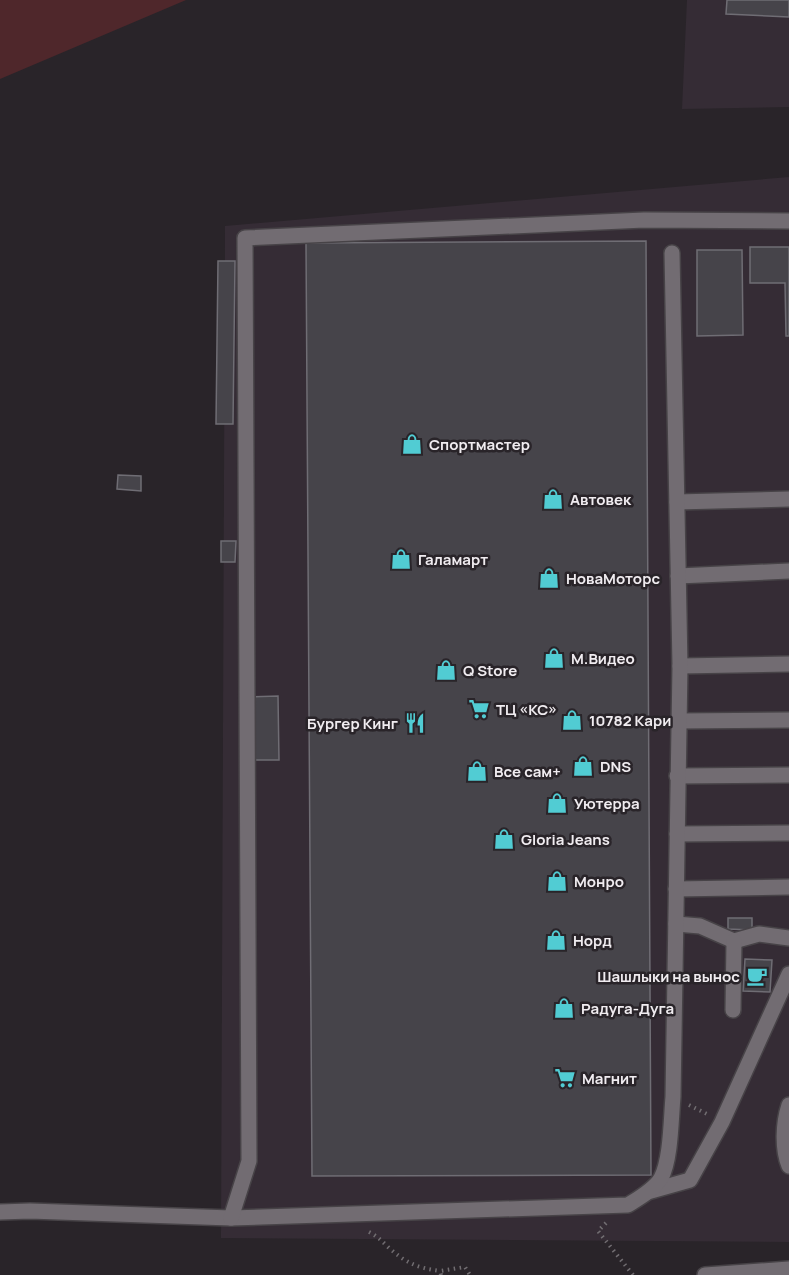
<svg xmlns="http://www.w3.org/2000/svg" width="789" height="1275" font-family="Manrope,sans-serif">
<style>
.built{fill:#352c35}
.green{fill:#4f272b}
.building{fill:#46444a;stroke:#6f6d74;stroke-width:1.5}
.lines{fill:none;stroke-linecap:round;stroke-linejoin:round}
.minor-casing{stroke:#474347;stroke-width:18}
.path{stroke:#716d71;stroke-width:4;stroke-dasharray:1.5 4.5;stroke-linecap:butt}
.minor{stroke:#726c72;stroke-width:15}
.labels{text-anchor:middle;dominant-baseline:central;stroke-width:5;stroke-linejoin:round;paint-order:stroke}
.poi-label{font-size:15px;font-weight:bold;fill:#f0ecf0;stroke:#292429;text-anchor:start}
</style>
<rect width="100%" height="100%" fill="#292429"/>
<!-- built -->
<g class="built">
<polygon points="687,0 789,0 789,107 682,109"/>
<polygon points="789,177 789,1242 221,1238 225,226"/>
</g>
<!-- green -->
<polygon class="green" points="0,0 186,0 0,79"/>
<!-- building -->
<g class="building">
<polygon points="727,0 789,0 789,17 726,14"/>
<polygon points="646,241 651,1175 312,1176 306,243"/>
<polygon points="750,247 789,247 789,336 786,336 785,283 750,283"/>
<polygon points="697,250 742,250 743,335 697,336"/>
<polygon points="218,261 235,261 233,424 216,424"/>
<polygon points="118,475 141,476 141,491 117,489"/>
<polygon points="221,541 236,541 235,562 221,562"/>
<polygon points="278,696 279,760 250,760 249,697"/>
<polygon points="728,918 752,918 752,930 728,929"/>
<polygon points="745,959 772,960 770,992 743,991"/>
</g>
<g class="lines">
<!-- minor casing -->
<g class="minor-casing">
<g id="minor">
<polyline points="677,502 789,499"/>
<polyline points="678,576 789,571"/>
<polyline points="680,666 789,664"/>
<polyline points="679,721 789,720"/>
<polyline points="677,776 789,775"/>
<polyline points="677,834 789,833"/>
<polyline points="676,889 789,887"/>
<polyline points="676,924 700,926 734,941 759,934 789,938"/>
<polyline points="733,1010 734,941"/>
<path d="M 789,1105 C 783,1123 782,1149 789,1166"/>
<polyline points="651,1191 690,1180 722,1122 789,974"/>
<path d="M 0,1212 L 30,1211 L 231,1218 L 628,1205 C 639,1198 655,1189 661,1178 C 671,1160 671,1118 673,1097 L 680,666 L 672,253"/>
<polyline points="231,1218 249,1161 245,238 644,220 789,221"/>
<polyline points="705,1275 789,1269"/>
</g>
</g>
<!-- path -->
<g class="path">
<polyline points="689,1105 709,1115"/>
<polyline points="606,1223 598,1231 633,1275"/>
<path d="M 369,1232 C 377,1236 382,1241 388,1247 C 406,1263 417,1268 440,1271"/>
<polyline points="441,1275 440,1271 465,1267 470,1275"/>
</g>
<!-- minor -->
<use href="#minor" class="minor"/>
</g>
<!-- icons -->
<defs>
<g id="shop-bare" transform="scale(1.62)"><path d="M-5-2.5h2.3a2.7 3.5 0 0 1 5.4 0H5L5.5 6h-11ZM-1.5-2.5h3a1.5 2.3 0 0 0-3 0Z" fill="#51ccd3" stroke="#292429" stroke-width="2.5" paint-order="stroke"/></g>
<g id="supermarket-bare" transform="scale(1.62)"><path d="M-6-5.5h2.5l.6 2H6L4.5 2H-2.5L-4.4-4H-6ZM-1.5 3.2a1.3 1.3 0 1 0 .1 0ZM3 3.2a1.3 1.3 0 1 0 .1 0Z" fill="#51ccd3" stroke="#292429" stroke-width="2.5" paint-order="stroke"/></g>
<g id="restaurant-bare" transform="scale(1.62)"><path d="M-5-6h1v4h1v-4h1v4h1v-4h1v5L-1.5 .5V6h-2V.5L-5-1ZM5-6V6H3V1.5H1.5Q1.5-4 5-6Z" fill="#51ccd3" stroke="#292429" stroke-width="2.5" paint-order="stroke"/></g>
<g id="cafe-bare" transform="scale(1.62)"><path d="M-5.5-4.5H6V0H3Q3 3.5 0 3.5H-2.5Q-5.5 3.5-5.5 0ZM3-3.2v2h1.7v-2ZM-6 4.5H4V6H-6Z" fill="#51ccd3" stroke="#292429" stroke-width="2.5" paint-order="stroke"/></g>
</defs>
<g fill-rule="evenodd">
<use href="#shop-bare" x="412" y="444"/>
<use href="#shop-bare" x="553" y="499"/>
<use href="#shop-bare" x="401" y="559"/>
<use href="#shop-bare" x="549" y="578"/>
<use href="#shop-bare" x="554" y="658"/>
<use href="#shop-bare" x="446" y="670"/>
<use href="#supermarket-bare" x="479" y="709"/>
<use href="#shop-bare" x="572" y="720"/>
<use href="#restaurant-bare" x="415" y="723"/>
<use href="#shop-bare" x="583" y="766"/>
<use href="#shop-bare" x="477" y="771"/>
<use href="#shop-bare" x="557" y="803"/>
<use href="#shop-bare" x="504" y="839"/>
<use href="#shop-bare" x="557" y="881"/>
<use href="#shop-bare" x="556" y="940"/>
<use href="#cafe-bare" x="757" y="976"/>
<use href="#shop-bare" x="564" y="1008"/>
<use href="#supermarket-bare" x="565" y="1078"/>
</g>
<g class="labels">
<!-- poi labels -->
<g class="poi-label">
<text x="429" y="444">Спортмастер</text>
<text x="570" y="499">Автовек</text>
<text x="418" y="559">Галамарт</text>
<text x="566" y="578">НоваМоторс</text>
<text x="571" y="658">М.Видео</text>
<text x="463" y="670">Q Store</text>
<text x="496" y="709">ТЦ «КС»</text>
<text x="589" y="720">10782 Кари</text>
<text x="398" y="723" text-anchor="end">Бургер Кинг</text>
<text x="600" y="766">DNS</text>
<text x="494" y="771">Все сам+</text>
<text x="574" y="803">Уютерра</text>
<text x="521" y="839">Gloria Jeans</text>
<text x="574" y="881">Монро</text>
<text x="573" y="940">Норд</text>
<text x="740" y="976" text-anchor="end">Шашлыки на вынос</text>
<text x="581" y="1008">Радуга-Дуга</text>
<text x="582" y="1078">Магнит</text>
</g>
</g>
</svg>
